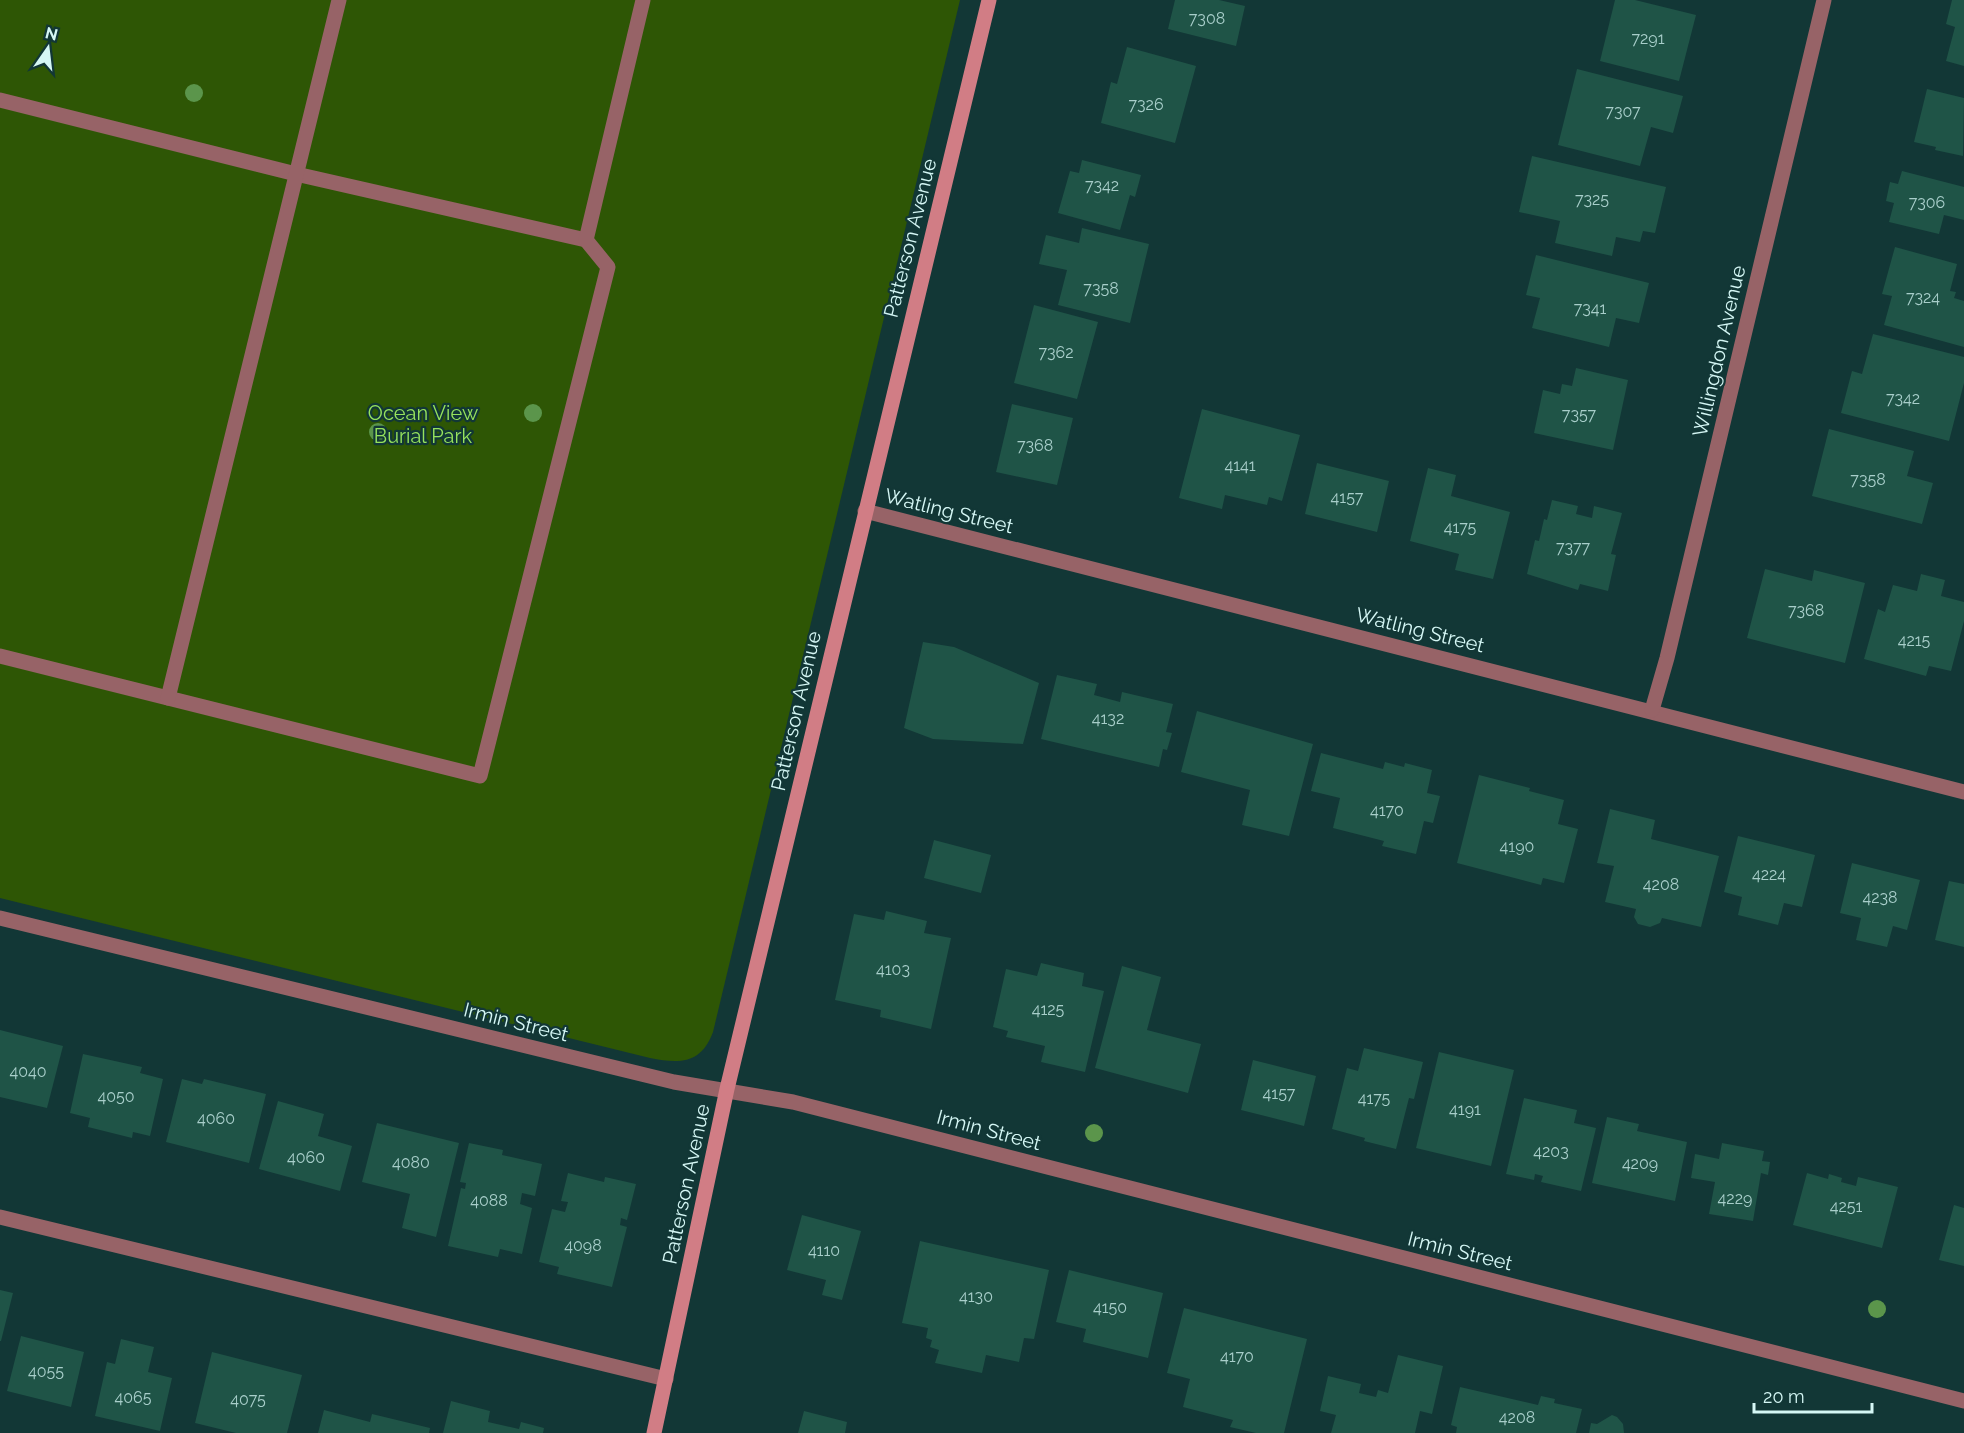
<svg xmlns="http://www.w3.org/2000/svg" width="1964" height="1433" font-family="Raleway,sans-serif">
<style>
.green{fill:#2e5605}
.building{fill:#1f5447}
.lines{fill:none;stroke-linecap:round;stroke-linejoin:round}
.lane{stroke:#976367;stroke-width:15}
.street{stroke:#976367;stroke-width:15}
.secondary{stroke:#d17d85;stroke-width:15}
.tree{fill:#5b954b}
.labels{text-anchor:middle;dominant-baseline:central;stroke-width:4.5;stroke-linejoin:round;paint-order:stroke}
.number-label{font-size:16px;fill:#a8ceca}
.street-label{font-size:20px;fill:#d5f7f5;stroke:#123736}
.park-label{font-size:20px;fill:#96e25d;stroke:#123736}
</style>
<rect width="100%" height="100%" fill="#123736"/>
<!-- green -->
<path class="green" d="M 0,0 L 960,0 L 713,1032 C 701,1064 680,1064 650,1058 L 0,898 Z"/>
<!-- building -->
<g class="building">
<polygon points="1175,0 1219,0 1245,6 1236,46 1168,29"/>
<polygon points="1615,0 1635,0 1696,15 1679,81 1600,61"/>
<polygon points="1952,0 1964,0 1964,66 1946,61 1955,27 1946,24"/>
<polygon points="1127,47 1196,66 1175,143 1101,123 1111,82 1117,84"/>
<polygon points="1577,69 1683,96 1673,133 1651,127 1640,166 1558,145"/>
<polygon points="1927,89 1964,98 1963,156 1935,150 1936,147 1914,142"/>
<polygon points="1532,156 1666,187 1655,233 1643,231 1640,242 1616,237 1612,256 1555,243 1560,221 1519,212"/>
<polygon points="1082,160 1141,175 1135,197 1130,195 1120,230 1058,213 1070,171 1079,173"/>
<polygon points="1902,171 1964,187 1964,220 1944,215 1939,234 1889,222 1894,203 1886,201 1890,182 1898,184"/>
<polygon points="1082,228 1149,244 1130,323 1058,305 1067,270 1039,264 1046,235 1079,243"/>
<polygon points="1895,247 1957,264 1950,291 1956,292 1954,298 1964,301 1964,347 1884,325 1892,296 1882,294"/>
<polygon points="1536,255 1649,283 1639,323 1616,318 1609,347 1532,328 1540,298 1526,295"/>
<polygon points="1034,305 1098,322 1077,399 1014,383"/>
<polygon points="1873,334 1964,357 1964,383 1949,441 1841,413 1852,371 1862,374"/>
<polygon points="1576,368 1628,380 1613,450 1534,433 1543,390 1560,394 1562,384 1572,386"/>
<polygon points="1012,404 1073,418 1057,485 996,472"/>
<polygon points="1202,409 1300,435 1282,501 1269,497 1267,505 1225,495 1222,509 1179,498"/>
<polygon points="1829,429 1914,451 1907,476 1933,483 1922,524 1812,496"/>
<polygon points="1317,463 1389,481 1377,532 1305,514"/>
<polygon points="1428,468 1456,475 1451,496 1510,512 1493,579 1455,570 1459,554 1410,541"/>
<polygon points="1552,500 1578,506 1576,514 1592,518 1594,506 1622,513 1611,554 1616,555 1608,591 1580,584 1578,590 1527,574 1535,540 1539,541 1544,519 1547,520"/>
<polygon points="1765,569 1812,581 1814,570 1865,583 1845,663 1747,638"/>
<polygon points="1921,574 1945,580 1941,596 1964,602 1964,621 1951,671 1929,666 1926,676 1864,659 1878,609 1885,612 1893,585 1917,591"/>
<polygon points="923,642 954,647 1039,683 1023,744 933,739 904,728"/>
<polygon points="1057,675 1097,684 1094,695 1120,702 1122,692 1173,704 1166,732 1172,733 1167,750 1163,749 1159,767 1041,739"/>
<polygon points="1197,711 1313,744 1289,836 1242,825 1250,790 1181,772"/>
<polygon points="1321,753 1383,769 1385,762 1404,767 1405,763 1432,770 1427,793 1440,796 1433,823 1424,821 1416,854 1382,846 1384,841 1333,828 1340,798 1311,791"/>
<polygon points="1479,775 1530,788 1529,791 1564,800 1558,824 1578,829 1564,883 1543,878 1541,885 1457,863"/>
<polygon points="1610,809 1655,820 1651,839 1719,856 1701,927 1662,918 1660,923 1650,927 1638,924 1634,917 1636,909 1605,902 1614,866 1597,863"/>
<polygon points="1738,836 1815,855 1802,907 1784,903 1778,925 1738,915 1742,897 1724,892"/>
<polygon points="934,840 991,855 981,893 924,878"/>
<polygon points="1852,863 1920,880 1907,930 1893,926 1887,947 1856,940 1861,918 1840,913"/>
<polygon points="1949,881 1964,884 1964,947 1935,940"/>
<polygon points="886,911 927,921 924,933 951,938 931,1029 880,1017 881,1010 835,1000 854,914 884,920"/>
<polygon points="1041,963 1084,973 1082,986 1104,991 1085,1072 1041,1062 1045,1046 1006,1037 1008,1031 993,1027 1006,969 1037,976"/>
<polygon points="1122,966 1161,977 1147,1030 1201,1044 1188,1093 1095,1068"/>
<polygon points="0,1030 63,1046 47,1108 0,1097"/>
<polygon points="1364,1048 1423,1062 1414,1099 1409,1098 1396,1149 1364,1141 1365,1138 1332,1129 1347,1068 1358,1071"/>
<polygon points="1439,1052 1514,1070 1491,1166 1416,1148"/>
<polygon points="83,1054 142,1067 140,1073 163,1079 150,1136 133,1132 132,1138 88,1127 90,1118 70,1113"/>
<polygon points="1253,1060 1316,1076 1304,1126 1241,1110"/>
<polygon points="182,1079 202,1084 204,1079 266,1094 249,1163 166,1142"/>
<polygon points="1524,1098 1577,1110 1574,1123 1596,1128 1581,1191 1541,1182 1543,1176 1535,1174 1534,1180 1506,1174"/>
<polygon points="278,1101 324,1114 318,1136 352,1146 340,1191 259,1169"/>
<polygon points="1607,1117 1639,1124 1637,1131 1687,1142 1675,1201 1592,1183"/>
<polygon points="377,1123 459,1143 436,1237 402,1228 410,1194 362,1182"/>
<polygon points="469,1143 503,1150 502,1155 542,1164 535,1196 522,1193 520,1204 532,1208 522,1254 500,1249 498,1257 448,1246 461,1188 465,1189 466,1183 460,1182"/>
<polygon points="1722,1143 1764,1151 1762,1161 1770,1162 1768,1175 1761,1173 1753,1221 1709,1214 1715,1182 1691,1178 1695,1154 1719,1159"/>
<polygon points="568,1173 604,1182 605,1177 636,1184 627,1220 621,1218 620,1225 627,1227 612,1287 557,1274 559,1267 539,1262 552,1209 565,1212 568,1202 561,1201"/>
<polygon points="1807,1173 1828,1179 1829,1174 1842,1178 1841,1182 1856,1186 1858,1177 1898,1187 1882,1248 1793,1225"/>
<polygon points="1954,1205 1964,1208 1964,1266 1939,1260"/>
<polygon points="802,1215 861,1231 842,1300 822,1295 826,1280 787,1270"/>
<polygon points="920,1241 1049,1270 1034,1339 1024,1338 1019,1362 986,1355 982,1373 935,1363 939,1350 930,1347 932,1340 926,1338 928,1328 902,1323"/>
<polygon points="1069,1270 1163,1293 1148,1358 1083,1342 1086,1329 1056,1322"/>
<polygon points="0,1290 13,1293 1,1341 0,1341"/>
<polygon points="1184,1308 1307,1339 1284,1433 1256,1433 1230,1427 1233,1420 1183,1407 1190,1379 1167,1373"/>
<polygon points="21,1336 84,1352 71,1407 7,1391"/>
<polygon points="121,1339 154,1347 148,1372 172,1378 160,1431 95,1416 107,1362 115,1364"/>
<polygon points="212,1352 302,1375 287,1433 236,1433 195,1423"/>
<polygon points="1398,1355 1443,1366 1432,1414 1420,1411 1415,1433 1331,1433 1336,1415 1320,1411 1328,1376 1361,1384 1359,1393 1376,1397 1378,1390 1388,1393"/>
<polygon points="1460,1387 1538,1405 1541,1396 1555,1399 1554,1403 1582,1409 1576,1433 1456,1433 1457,1427 1451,1425"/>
<polygon points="451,1401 490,1411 488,1422 519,1429 521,1422 544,1428 543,1433 443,1433"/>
<polygon points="324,1410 370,1422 372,1414 430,1428 429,1433 318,1433"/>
<polygon points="804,1411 847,1422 845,1433 798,1433"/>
<polygon points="1612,1415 1617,1417 1623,1424 1624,1433 1589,1433 1591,1423 1597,1424"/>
</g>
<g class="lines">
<!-- lane -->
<g class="lane">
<polyline points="0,100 296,174 586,240"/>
<polyline points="0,656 480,776 608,267 586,240 643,0"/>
<polyline points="168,698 339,0"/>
<polyline points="0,1217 666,1379"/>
</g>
<!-- street -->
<g class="street">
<polyline points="865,511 1964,792"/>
<polyline points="1652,710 1667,658 1824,0"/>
<polyline points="0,918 674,1082 793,1102 1964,1401"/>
</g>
<!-- secondary -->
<polyline class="secondary" points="654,1433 727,1089 989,0"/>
</g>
<!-- trees -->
<g class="tree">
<circle cx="194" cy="93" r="9"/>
<circle cx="533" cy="413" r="9"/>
<circle cx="378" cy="432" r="9"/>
<circle cx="1094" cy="1133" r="9"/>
<circle cx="1877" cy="1309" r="9"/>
</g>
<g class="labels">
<!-- number labels -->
<g class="number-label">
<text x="1207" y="18">7308</text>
<text x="1648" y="38">7291</text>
<text x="1146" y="104">7326</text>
<text x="1623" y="111">7307</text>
<text x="1102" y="185">7342</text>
<text x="1592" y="199">7325</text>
<text x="1927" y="202">7306</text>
<text x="1101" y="288">7358</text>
<text x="1923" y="297">7324</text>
<text x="1590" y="308">7341</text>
<text x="1056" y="352">7362</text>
<text x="1903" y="398">7342</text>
<text x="1579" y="414">7357</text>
<text x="1035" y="445">7368</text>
<text x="1240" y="465">4141</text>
<text x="1868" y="479">7358</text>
<text x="1347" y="497">4157</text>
<text x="1460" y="527">4175</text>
<text x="1573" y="547">7377</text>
<text x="1806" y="610">7368</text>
<text x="1914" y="640">4215</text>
<text x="1108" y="718">4132</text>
<text x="1387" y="810">4170</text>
<text x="1517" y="846">4190</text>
<text x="1769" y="874">4224</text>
<text x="1661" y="884">4208</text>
<text x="1880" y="897">4238</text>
<text x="893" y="969">4103</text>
<text x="1048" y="1009">4125</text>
<text x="28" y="1071">4040</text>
<text x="1279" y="1093">4157</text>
<text x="116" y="1096">4050</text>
<text x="1374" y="1098">4175</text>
<text x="1465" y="1109">4191</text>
<text x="216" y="1118">4060</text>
<text x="1551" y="1151">4203</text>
<text x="306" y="1157">4060</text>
<text x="411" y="1162">4080</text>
<text x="1640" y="1163">4209</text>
<text x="1735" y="1198">4229</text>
<text x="489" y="1200">4088</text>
<text x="1846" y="1206">4251</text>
<text x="583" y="1245">4098</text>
<text x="824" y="1250">4110</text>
<text x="976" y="1296">4130</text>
<text x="1110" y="1307">4150</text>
<text x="1237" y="1356">4170</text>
<text x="46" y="1371">4055</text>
<text x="133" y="1397">4065</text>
<text x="248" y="1399">4075</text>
<text x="1517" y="1417">4208</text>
</g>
<!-- street labels -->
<g class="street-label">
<text transform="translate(910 238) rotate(-76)">Patterson Avenue</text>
<text transform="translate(1719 351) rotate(-77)">Willingdon Avenue</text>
<text transform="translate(949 511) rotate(14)">Watling Street</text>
<text transform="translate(1420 630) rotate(14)">Watling Street</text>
<text transform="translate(796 711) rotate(-77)">Patterson Avenue</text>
<text transform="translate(516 1022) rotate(14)">Irmin Street</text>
<text transform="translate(989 1130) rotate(15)">Irmin Street</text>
<text transform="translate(686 1184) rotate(-78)">Patterson Avenue</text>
<text transform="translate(1460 1251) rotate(14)">Irmin Street</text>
</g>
<!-- park labels -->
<g class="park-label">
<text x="423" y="413">Ocean View<tspan x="423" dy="23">Burial Park</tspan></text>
</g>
</g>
<!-- north arrow -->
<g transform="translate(48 48) rotate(14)" stroke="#123736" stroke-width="4.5" paint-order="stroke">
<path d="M0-4.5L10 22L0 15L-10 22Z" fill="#d5f7f5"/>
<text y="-9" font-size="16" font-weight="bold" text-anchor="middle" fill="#d5f7f5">N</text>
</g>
<!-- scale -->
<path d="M1754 1403v9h118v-9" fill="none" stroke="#d5f7f5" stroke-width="3"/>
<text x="1763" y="1403" font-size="18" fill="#d5f7f5" stroke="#123736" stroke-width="4.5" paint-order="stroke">20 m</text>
</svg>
